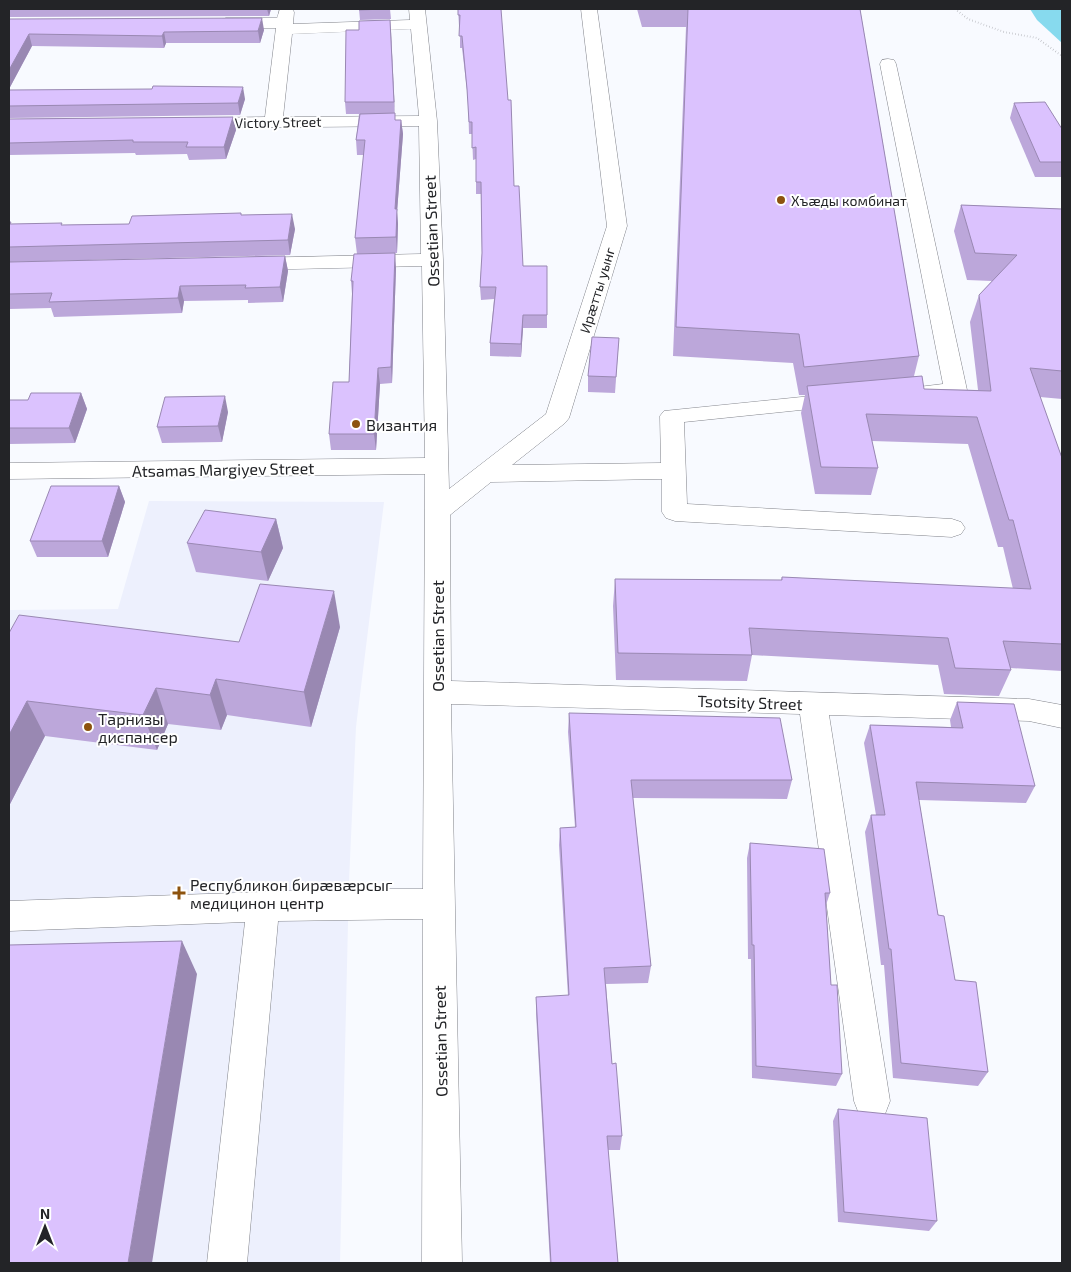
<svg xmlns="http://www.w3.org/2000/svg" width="1071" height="1272" font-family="'Exo 2',sans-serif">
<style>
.built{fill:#edf0fd}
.water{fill:#87daee}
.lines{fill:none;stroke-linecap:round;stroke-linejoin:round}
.minor-casing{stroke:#81838a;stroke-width:1}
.path{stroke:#aeafb4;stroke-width:2;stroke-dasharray:0.5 2.5;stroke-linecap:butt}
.minor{fill:#fff;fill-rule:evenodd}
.wall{fill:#bca7da}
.shaded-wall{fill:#9988b2}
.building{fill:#dbc2fe;stroke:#9988b2}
.poi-dot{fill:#8d530e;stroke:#fff;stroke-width:2}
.labels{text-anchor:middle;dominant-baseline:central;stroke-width:4;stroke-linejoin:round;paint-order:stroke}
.far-street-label{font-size:14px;fill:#232427;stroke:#fff}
.far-poi-label{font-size:14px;fill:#232427;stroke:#fff;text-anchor:start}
.street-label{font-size:16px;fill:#232427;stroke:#fff}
.poi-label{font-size:16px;fill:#232427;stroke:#fff;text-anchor:start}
</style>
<rect width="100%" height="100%" fill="#f8faff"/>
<!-- built -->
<polygon class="built" points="149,501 384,502 356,727 349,881 340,1263 9,1263 9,610 118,609"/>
<!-- water -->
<polygon class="water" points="1030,9 1062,9 1062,43 1037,20"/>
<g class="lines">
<!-- minor casing -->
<g class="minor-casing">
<g id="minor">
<path d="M 280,9 L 292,9 L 294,12 L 293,24 L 410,20 L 409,9 L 425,9 L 437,121 L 443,260 L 449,489 L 546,414 L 607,226 L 581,9 L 597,9 L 627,226 L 569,418 L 565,423 L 512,465 L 661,463 L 660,416 L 664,411 L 841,393 L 849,395 L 853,400 L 849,405 L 684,422 L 687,504 L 952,519 L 961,522 L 965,528 L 961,534 L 952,537 L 675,521 L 666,518 L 662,512 L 662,479 L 491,482 L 450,515 L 451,681 L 1029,699 L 1062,705 L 1062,728 L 1029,721 L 829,715 L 890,1101 L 885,1114 L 872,1119 L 859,1114 L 854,1101 L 800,714 L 451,704 L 462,1263 L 422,1263 L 423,919 L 278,921 L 247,1263 L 207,1263 L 245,922 L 9,931 L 9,901 L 348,889 L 423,889 L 425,474 L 9,479 L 9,463 L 425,458 L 422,266 L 249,270 L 242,268 L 239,264 L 242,260 L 249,258 L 421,254 L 419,126 L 197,128 L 191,127 L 188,123 L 191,119 L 197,118 L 265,117 L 276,28 L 226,28 L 220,26 L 218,23 L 220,20 L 226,18 L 277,18 ZM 411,29 L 419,116 L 283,117 L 292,34 Z"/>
<path d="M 888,59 L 894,60 L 896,64 L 967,390 L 964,395 C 948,399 926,402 910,398 L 907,393 L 910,388 L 943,384 L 880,64 L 882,60 Z"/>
</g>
</g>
<!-- path -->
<polyline class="path" points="955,9 968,19 1004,32 1037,38 1062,56"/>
<!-- minor -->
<use href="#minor" class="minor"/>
</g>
<!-- wall -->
<g class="wall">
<polygon points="9,9 271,9 269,16 9,17"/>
<polygon points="359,9 390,9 391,19 360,20"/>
<polygon points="458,9 514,186 523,266 547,266 547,328 523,328 521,357 490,356 490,343 494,299 481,300 480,287 482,253 481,194 476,194 476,159 473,160 472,134 469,134 468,99 462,48 460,48 460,26 459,26"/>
<polygon points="637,9 860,9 919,356 914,376 924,389 978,390 970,322 979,295 992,281 967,280 954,231 961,205 1062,209 1062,399 1040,397 1062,458 1062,671 1010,668 1011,670 999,696 944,694 938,665 752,655 747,681 616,680 613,606 615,579 781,580 782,577 1013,589 1003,547 998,547 968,444 872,441 878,468 871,495 815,494 801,413 805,395 799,395 793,363 673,356 686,27 642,27"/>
<polygon points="9,19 264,30 260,43 166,43 164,48 32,46 9,89"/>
<polygon points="390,20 395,120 401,120 403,134 397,212 398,224 397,253 357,254 355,238 364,155 357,155 356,140 359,114 346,114 345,102 359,30"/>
<polygon points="9,90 245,99 240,115 9,118"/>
<polygon points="1014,103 1062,129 1062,177 1035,177 1010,118"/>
<polygon points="233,117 236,130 226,159 189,160 187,154 136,155 135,153 9,155 9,119"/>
<polygon points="242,215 295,229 290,255 9,262 9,222 11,224 63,225 129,224"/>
<polygon points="285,256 288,271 283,302 248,303 248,300 184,301 182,313 54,317 51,308 9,309 9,262"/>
<polygon points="396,268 392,383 380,384 376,450 331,450 329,434 349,382 352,294 351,281"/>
<polygon points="619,338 615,393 588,392 588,376"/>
<polygon points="81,393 87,409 75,443 9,444 9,400 28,400"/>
<polygon points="228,412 222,442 162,443 157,427"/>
<polygon points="119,486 125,502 108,557 37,557 30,541"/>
<polygon points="276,519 283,548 268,581 196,572 187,543"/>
<polygon points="340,627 311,727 227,715 221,730 168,724 157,750 45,736 9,806 9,633 239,642"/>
<polygon points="957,702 1035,786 1026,803 919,800 938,915 955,980 988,1072 978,1086 893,1078 884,965 881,965 865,832 871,815 876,815 864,743 870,725 951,727 950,720"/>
<polygon points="569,713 792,780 787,799 633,798 651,966 648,983 606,984 612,1064 622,1136 620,1150 608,1150 618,1263 550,1263 536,1013 536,997 568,996 559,845 560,828 575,827 568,732"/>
<polygon points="750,843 830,893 826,905 831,985 842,1074 836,1086 752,1078 751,959 748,959 747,858"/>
<polygon points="838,1109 937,1221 929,1231 838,1222 833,1121"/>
</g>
<!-- shaded-wall -->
<g class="shaded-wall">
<polygon points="267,9 271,9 269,16"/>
<polygon points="262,18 264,30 260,43 258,31"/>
<polygon points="390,20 391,32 395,114 394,102"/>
<polygon points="164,32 166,43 164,48 162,36"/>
<polygon points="29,34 32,46 9,89 9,70"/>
<polygon points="243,87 245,99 240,115 238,103"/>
<polygon points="233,117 236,130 226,159 224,147"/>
<polygon points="401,120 403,134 397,212 398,224 397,253 396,237 395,209"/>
<polygon points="292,214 295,229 290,255 288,240"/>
<polygon points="395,253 396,268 392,383 391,367"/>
<polygon points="285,256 288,271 283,302 280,287"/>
<polygon points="180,286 184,301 182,313 178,298"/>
<polygon points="523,315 523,328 521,357 521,344"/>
<polygon points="378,368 380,384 376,450 374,434"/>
<polygon points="81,393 87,409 75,443 69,428"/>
<polygon points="225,396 228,412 222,442 218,426"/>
<polygon points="119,486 125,502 108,557 102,541"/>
<polygon points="276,519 283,548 268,581 261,552"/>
<polygon points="334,591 340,627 311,727 304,692"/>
<polygon points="216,679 227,715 221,730 210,695"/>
<polygon points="156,688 168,724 157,750 143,715"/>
<polygon points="27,701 45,736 9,806 9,735"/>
<polygon points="182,941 197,974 152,1263 128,1263"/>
</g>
<!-- building -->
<g class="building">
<polygon points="359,9 385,9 359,10"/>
<polygon points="458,9 501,9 508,100 511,100 514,186 519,186 523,266 547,266 547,315 523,315 521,344 490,343 496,287 480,287 482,253 481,182 476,182 476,147 472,148 472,122 469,122 467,89 462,36 459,36 460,15 458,15"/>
<polygon points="688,9 860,9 919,356 804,367 799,334 676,327"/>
<polygon points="262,18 258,31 164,32 162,36 29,34 9,70 9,19"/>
<polygon points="390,20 394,102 345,102 346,30 359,30 359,21"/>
<polygon points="153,86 243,87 238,103 9,106 9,90 152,89"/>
<polygon points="1045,102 1062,129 1062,162 1040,162 1014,103"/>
<polygon points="395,113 395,120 401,120 395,209 397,209 396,237 355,238 365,140 356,140 360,114"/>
<polygon points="233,117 224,147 186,147 188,142 133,142 133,140 9,143 9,119"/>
<polygon points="961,205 1062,209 1062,371 1030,368 1062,458 1062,644 1003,641 1011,670 955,668 948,638 749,628 752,655 618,653 615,579 782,580 782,577 1031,589 1013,520 1009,520 977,417 866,414 878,468 821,467 807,386 922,376 924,389 991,391 979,295 1017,255 975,253"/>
<polygon points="241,213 241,215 292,214 288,240 9,247 9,222 11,222 10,224 62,223 61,225 129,224 132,216"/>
<polygon points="395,253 391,367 378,368 374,434 329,434 333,382 349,382 353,281 351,281 354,254"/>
<polygon points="285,256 280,287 245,288 246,285 180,286 178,298 49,302 52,293 9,294 9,262"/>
<polygon points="592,337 619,338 616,377 588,376"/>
<polygon points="31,393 81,393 69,428 9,428 9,400 28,400"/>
<polygon points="225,396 218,426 157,427 165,397"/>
<polygon points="51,486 119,486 102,541 30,541"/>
<polygon points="205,510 276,519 261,552 187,543"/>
<polygon points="260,584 334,591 304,692 216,679 210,695 156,688 143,715 27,701 9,735 9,633 19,615 239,642"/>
<polygon points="957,702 1014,704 1035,786 916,782 938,915 944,916 955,980 976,982 988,1072 901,1063 891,949 889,949 871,815 885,815 870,725 963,728"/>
<polygon points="569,713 780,718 792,780 631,780 651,966 604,968 612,1064 616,1063 622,1136 607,1136 618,1263 551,1263 536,997 569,995 560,828 576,827"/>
<polygon points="750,843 824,849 830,893 825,893 831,985 837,985 842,1074 756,1066 754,945 752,945"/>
<polygon points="182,941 128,1263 9,1263 9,945"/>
<polygon points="838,1109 927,1118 937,1221 844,1212"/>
</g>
<!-- markers -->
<g class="poi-dot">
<circle cx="781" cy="200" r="5"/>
<circle cx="356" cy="424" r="5"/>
<circle cx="88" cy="727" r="5"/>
<path d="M176.5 885.5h5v5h5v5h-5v5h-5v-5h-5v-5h5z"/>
</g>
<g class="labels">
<!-- far-street labels -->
<g class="far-street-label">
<text transform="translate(278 122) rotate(-1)">Victory Street</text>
<text transform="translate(597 290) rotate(-73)">Ирæтты уынг</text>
</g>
<!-- far-poi labels -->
<g class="far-poi-label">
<text x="791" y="200">Хъæды комбинат</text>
</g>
<!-- street labels -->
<g class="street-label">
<text transform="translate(431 231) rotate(-92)">Ossetian Street</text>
<text transform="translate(223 469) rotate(-1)">Atsamas Margiyev Street</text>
<text transform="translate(437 636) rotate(-90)">Ossetian Street</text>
<text transform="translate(750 702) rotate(2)">Tsotsity Street</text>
<text transform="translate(440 1041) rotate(-91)">Ossetian Street</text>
</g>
<!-- poi labels -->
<g class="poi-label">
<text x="366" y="424">Византия</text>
<text x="98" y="718">Тарнизы<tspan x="98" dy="18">диспансер</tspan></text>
<text x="190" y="884">Республикон бирæвæрсыг<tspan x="190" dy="18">медицинон центр</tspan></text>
</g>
</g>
<!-- border -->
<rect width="1071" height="1272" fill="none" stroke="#232427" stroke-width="20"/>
<!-- north arrow -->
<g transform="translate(45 1227)" stroke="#ffffff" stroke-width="4" paint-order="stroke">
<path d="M0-4L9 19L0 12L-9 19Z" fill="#232427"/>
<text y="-8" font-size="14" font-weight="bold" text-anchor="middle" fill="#232427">N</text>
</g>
</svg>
